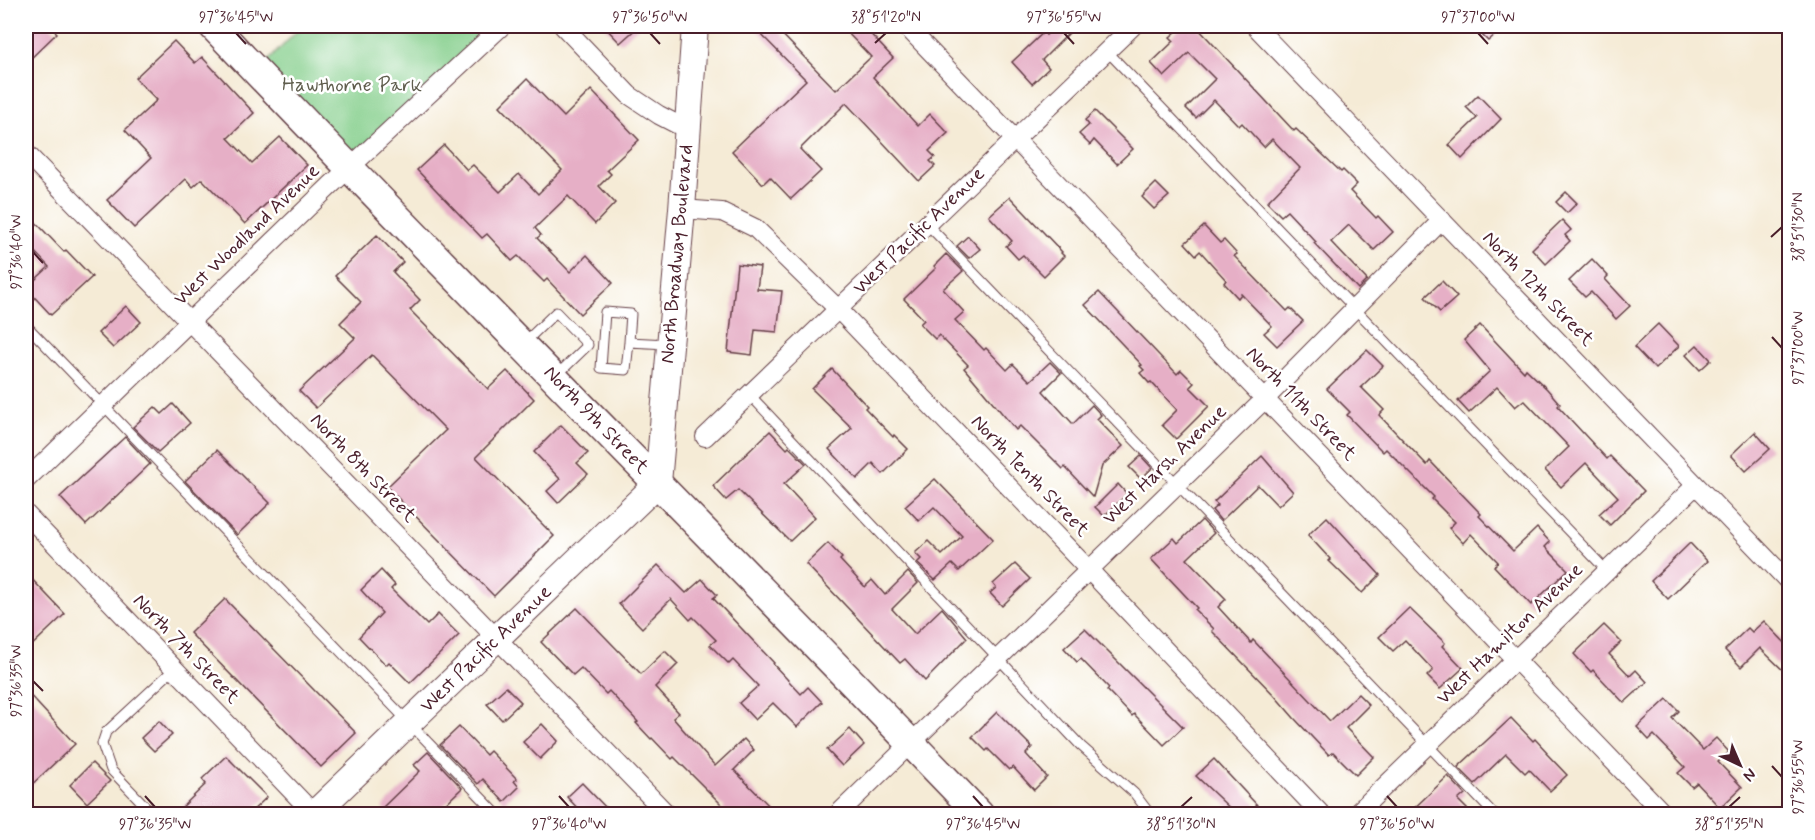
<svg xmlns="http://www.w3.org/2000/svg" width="1815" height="840" font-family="Mynerve,sans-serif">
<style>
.green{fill:#85cf8c;stroke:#68775c;stroke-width:1.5}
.building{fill:#e6afc6}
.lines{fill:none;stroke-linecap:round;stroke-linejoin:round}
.service-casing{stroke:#643e45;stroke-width:11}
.minor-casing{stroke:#643e45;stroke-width:20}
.secondary-casing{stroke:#643e45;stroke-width:28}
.primary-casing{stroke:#643e45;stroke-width:31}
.service{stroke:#fff;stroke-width:9}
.minor{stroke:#fff;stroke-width:18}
.secondary{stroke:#fff;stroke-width:26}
.primary{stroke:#fff;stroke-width:28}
.ticks{fill:none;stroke:#4a1f2b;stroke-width:2}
.labels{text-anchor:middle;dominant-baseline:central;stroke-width:5;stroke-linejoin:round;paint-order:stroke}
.park-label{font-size:20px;fill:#5f5d4d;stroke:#fff}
.street-label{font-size:20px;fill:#4a1f2b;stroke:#fff}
.neatline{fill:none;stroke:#4a1f2b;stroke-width:2}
.ticks-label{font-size:15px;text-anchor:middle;fill:#4a1f2b}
</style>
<rect width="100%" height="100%" fill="#fff"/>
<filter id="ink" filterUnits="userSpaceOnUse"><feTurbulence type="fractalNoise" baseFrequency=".0167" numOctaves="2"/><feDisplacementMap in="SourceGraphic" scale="12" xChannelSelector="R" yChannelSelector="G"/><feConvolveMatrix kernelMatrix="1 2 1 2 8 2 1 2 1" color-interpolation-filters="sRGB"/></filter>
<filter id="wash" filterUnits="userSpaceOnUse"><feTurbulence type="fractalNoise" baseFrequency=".008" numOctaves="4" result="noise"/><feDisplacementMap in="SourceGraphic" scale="24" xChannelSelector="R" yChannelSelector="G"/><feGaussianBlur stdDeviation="1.35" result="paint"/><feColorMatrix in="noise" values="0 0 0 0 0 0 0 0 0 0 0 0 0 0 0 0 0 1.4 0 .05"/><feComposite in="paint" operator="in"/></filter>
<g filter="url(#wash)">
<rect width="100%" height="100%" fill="#f5ebd6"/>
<!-- green -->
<polygon class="green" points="302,26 502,26 349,169 257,72"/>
<g id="blocks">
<!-- building -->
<g class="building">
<polygon points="26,26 50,26 57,33 26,63"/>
<polygon points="604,26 639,26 620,43"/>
<polygon points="753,26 774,26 836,90 871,57 841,26 863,26 893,58 873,77 918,126 930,114 948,133 929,151 935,157 930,161 935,166 919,181 846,103 800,149 821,171 791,199 770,177 763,184 732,151 806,80"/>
<polygon points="1055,26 1076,26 1042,60 1049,68 1032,84 1012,62 1044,32 1046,35"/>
<polygon points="1183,26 1196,26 1294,131 1296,129 1341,172 1343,170 1357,184 1350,191 1376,218 1378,216 1393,232 1374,250 1349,225 1331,242 1367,280 1358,289 1314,243 1316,242 1287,211 1281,216 1267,202 1300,168 1272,139 1264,147 1242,123 1239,126 1214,100 1196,118 1186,108 1215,79 1189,53 1164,77 1151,63 1174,41 1170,37"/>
<polygon points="1473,26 1505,26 1488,41"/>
<polygon points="174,41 195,63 202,57 254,113 228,138 252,163 280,137 307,165 245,224 202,179 193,187 186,179 134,228 107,200 151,158 125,130 157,100 135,78"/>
<polygon points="527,79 564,117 591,90 639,140 607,170 611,174 599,186 615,203 595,224 568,196 535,228 541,235 537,238 570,272 587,255 613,283 580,314 547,279 544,282 518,256 512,261 487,234 482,238 417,170 444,145 467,170 473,165 500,192 519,174 538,194 562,170 500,106"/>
<polygon points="1478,95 1501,119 1462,159 1449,145 1477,118 1466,107"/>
<polygon points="1095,111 1133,149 1117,164 1094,140 1090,145 1079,134 1089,125 1085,120"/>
<polygon points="1156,183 1169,196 1154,209 1142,197"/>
<polygon points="1566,192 1577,203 1567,213 1556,202"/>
<polygon points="1010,197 1062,252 1061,253 1064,256 1044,276 1023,255 1018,259 1006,246 1012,241 989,216"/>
<polygon points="26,212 64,252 66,250 92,277 51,315 26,288 49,267 29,246 26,246"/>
<polygon points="1562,220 1571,230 1565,235 1570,241 1546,264 1532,249"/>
<polygon points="1204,226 1220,243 1224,240 1237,254 1234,256 1287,311 1290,308 1303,321 1277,346 1264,333 1272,326 1241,294 1238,298 1224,283 1226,280 1200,251 1196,255 1185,243"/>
<polygon points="377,235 403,262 393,272 420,300 410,310 488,389 507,371 534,399 476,457 554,536 494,596 387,487 446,430 372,355 316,408 299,391 355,338 340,323 361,302 335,276"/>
<polygon points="968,236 980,249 969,258 957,246"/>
<polygon points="946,254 963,271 943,289 964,312 955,320 984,350 986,348 1007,370 1013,364 1030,381 1050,362 1061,373 1043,391 1073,424 1092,405 1101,415 1097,419 1123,446 1102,466 1093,497 1065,467 1063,469 1020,426 1016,430 964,368 968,365 939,335 935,339 920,324 924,320 904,299 936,268 934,266"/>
<polygon points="1592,259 1608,276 1605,279 1630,306 1616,319 1591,292 1585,297 1569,281"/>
<polygon points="737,264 760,267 757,289 782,291 777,332 755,330 752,355 728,352"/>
<polygon points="1442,281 1457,297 1440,312 1425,297"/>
<polygon points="1099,292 1177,374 1181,370 1194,383 1190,387 1209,406 1176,439 1162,425 1177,410 1151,382 1149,383 1140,373 1144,370 1140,366 1142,365 1085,305"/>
<polygon points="126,306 141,322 113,348 98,333"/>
<polygon points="1658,324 1679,346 1655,369 1634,347"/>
<polygon points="1480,325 1524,372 1526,369 1547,389 1560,404 1558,406 1607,459 1610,456 1644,491 1610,525 1599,514 1618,497 1586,463 1561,487 1545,470 1569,447 1524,400 1515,407 1497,387 1469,413 1458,401 1490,371 1464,340"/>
<polygon points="1697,345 1711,360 1700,370 1686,355"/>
<polygon points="1367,350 1383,366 1361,387 1384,410 1379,415 1399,436 1427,465 1430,461 1481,514 1479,516 1513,551 1537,528 1550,542 1545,547 1568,570 1531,605 1494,566 1498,562 1471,534 1463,543 1449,528 1455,522 1432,499 1434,497 1386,449 1383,452 1347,415 1350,412 1327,389"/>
<polygon points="832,369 867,406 865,408 893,437 894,435 908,449 883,474 873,463 857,479 829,449 852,428 812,389"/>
<polygon points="173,404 190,423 158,452 133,427 155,407 162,414"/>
<polygon points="561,425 588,453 577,463 588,474 558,503 547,491 560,479 534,452"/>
<polygon points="770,431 787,449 789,447 806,464 784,484 815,517 790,541 738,490 726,500 713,486"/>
<polygon points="1755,432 1770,449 1746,471 1731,455"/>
<polygon points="125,437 150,464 86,525 60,497"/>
<polygon points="217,450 270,503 237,535 185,481"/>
<polygon points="1141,456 1152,468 1141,479 1129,467"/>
<polygon points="1262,456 1293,492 1278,506 1258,485 1221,521 1212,510 1218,505 1214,502"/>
<polygon points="935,479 993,539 959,571 952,564 935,580 917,563 921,559 915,553 928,541 942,555 962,536 934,507 919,521 905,506"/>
<polygon points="1118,484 1127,494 1104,516 1095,507"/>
<polygon points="1327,517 1380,575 1362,593 1329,561 1331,560 1308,535"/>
<polygon points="1202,520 1214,533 1187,559 1226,599 1218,607 1251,643 1253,640 1330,721 1358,694 1369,705 1346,728 1374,757 1356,775 1333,752 1329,755 1294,718 1274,695 1212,631 1214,629 1195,610 1197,608 1151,559 1174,538 1178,543"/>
<polygon points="828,543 842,558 840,560 865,587 872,580 885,595 908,572 918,583 892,609 915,634 942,608 967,638 925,681 905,659 900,663 806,564"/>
<polygon points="1690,543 1707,561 1668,599 1651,581"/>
<polygon points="1015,564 1030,579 1002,606 990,593 996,588 993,584"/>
<polygon points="658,565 686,593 702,579 717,595 713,598 774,663 773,664 801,694 808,687 822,702 797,727 773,703 755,720 739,703 758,686 733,660 729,664 710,645 716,640 693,617 690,620 671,599 642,628 619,604"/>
<polygon points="381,570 395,585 391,589 427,625 438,614 459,635 410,683 389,662 386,665 359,637 382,613 361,590"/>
<polygon points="26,573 65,614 26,651"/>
<polygon points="225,599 356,733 321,767 190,633"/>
<polygon points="577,608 641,674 665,651 678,664 655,687 679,713 673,718 715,766 744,739 754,750 734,770 777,814 718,814 725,808 674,757 672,759 652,738 651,739 636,723 638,722 609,691 606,694 581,668 573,675 541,642"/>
<polygon points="1409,608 1445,643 1442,646 1463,668 1440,689 1427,676 1433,670 1405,640 1393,651 1379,637"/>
<polygon points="1764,621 1790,648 1790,677 1760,648 1741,667 1725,650 1748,628 1752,632"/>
<polygon points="1604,625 1621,642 1609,654 1630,676 1636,670 1647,682 1624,703 1593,670 1591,672 1574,654"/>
<polygon points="1085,629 1183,727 1164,745 1134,714 1132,716 1107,690 1109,688 1081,659 1077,662 1064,648"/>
<polygon points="506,687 521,702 502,720 487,704"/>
<polygon points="26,691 75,744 26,790"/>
<polygon points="1667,699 1679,711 1672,718 1703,750 1716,738 1729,752 1718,762 1742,787 1720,808 1697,783 1692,787 1678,773 1685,767 1654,735 1649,740 1637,727"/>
<polygon points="997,712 1032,747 1026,754 1047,777 1034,790 1013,767 1009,770 988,749 986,751 972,737"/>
<polygon points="1511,718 1533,741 1535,739 1547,752 1546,753 1567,775 1550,791 1529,769 1525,773 1506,754 1475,784 1458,767"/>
<polygon points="159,721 172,735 154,751 141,738"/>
<polygon points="542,724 558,741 540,759 523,742"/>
<polygon points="459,727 486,755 490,751 517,779 514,781 519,787 504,802 483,779 478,784 440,745"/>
<polygon points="850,729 864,745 842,766 827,750"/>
<polygon points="428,752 462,788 435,814 388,814 382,808 420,771 414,765"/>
<polygon points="226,756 267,797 249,814 175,814 206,784 202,779"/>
<polygon points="1214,759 1257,805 1248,814 1236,814 1196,776"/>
<polygon points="92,763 110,781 87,803 70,785"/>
<polygon points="1448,776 1465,794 1458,800 1472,814 1408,814"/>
<polygon points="582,783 612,814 583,814 567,797"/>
</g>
</g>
</g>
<g filter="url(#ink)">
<use href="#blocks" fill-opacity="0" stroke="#643e45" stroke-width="1.5"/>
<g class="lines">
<!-- service casing -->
<g class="service-casing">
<g id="service">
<polyline points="1107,51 1607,571"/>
<polyline points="927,224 1494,814"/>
<polyline points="26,325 497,814"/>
<polyline points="629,342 631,314 605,312 601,368 626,370 629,342 667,344"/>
<polyline points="524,343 556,312 588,345 557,375"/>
<polyline points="749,394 1081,746 1134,793 1150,814"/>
<polyline points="153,814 111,770 102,744 106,732 174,669"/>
</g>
</g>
<!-- minor casing -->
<g class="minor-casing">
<g id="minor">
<polyline points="563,26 629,95 659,115 686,129"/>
<polyline points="906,26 1664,814"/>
<polyline points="1255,26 1790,583"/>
<polyline points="26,153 667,814"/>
<polyline points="682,209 722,212 755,228 838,309 1089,570 1321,814"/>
<polyline points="705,437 1133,26"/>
<polyline points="26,480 331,185 502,26"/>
<polyline points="26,514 314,814"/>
<polyline points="838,814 1265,399 1442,220"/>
<polyline points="1356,814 1695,486"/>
</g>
</g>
<!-- secondary casing -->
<g class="secondary-casing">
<polyline id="secondary" points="314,814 658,483 682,209 695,26"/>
</g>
<!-- primary casing -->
<g class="primary-casing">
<path id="primary" d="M 213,26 C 465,291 726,550 979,814"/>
</g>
<!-- service -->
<use href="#service" class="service"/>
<!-- minor -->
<use href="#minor" class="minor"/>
<!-- secondary -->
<use href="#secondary" class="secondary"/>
<!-- primary -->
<use href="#primary" class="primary"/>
</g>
</g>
<!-- ticks -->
<path class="ticks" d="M 236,33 L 246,44M 650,33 L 660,44M 1064,33 L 1074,44M 1478,33 L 1488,44M 875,43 L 886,33M 1771,237 L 1782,227M 33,252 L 43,263M 1772,337 L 1782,348M 33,681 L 43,691M 1772,766 L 1782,777M 145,796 L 155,807M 559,796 L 569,807M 973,796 L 983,807M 1387,796 L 1397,807M 1181,807 L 1192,797M 1729,807 L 1740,797"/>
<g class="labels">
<!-- park labels -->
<g class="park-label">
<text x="352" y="85">Hawthorne Park</text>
</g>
<!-- street labels -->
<g class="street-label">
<text transform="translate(919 231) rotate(-44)">West Pacific Avenue</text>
<text transform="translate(247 235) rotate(-44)">West Woodland Avenue</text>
<text transform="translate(677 254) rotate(-85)">North Broadway Boulevard</text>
<text transform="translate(1538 289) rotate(46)">North 12th Street</text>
<text transform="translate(1301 404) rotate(46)">North 11th Street</text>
<text transform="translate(596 420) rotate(46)">North 9th Street</text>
<text transform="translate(1165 465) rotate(-44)">West Harsh Avenue</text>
<text transform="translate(363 468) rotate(46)">North 8th Street</text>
<text transform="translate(1030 476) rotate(46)">North Tenth Street</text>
<text transform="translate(1510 634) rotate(-44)">West Hamilton Avenue</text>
<text transform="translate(186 649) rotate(46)">North 7th Street</text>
<text transform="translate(486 649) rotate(-44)">West Pacific Avenue</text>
</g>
</g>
<!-- margin -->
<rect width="1815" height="840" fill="none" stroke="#fff" stroke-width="66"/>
<!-- north arrow -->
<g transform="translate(1740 765) rotate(136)" stroke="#ffffff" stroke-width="4.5" paint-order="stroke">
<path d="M0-4.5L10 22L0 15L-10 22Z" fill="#4a1f2b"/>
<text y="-9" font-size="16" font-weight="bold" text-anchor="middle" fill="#4a1f2b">N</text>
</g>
<rect x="33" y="33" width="1749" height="774" class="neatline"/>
<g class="ticks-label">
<text x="236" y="22">97°36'45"W</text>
<text x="650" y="22">97°36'50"W</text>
<text x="886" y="22">38°51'20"N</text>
<text x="1064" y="22">97°36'55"W</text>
<text x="1478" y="22">97°37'00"W</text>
<text transform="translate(1798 227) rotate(-90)" y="5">38°51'30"N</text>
<text transform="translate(16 252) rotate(-90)" y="5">97°36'40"W</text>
<text transform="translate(1798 348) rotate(-90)" y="5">97°37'00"W</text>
<text transform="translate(16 681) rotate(-90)" y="5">97°36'35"W</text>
<text transform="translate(1798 777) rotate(-90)" y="5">97°36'55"W</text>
<text x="155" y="829">97°36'35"W</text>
<text x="569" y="829">97°36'40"W</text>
<text x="983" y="829">97°36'45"W</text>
<text x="1181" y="829">38°51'30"N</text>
<text x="1397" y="829">97°36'50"W</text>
<text x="1729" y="829">38°51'35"N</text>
</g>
</svg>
